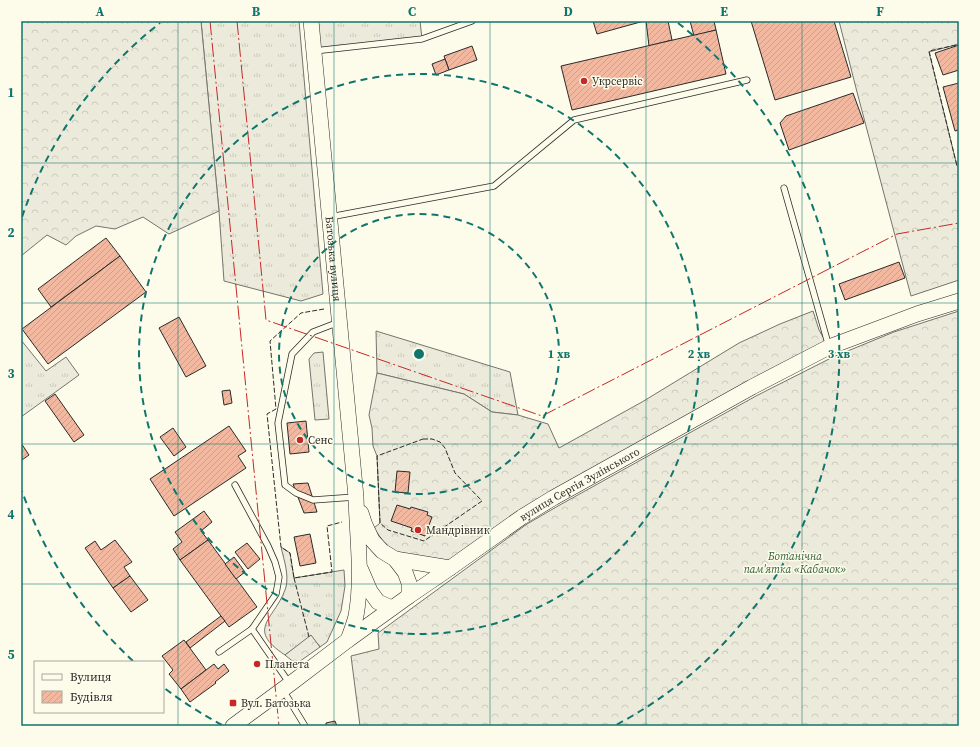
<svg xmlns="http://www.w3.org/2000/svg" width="980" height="747" font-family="'Source Serif 4',serif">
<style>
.grass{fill:url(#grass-tufts);stroke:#74746e}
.forest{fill:url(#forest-crowns);stroke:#74746e}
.building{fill:url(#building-hatch);stroke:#2b2b2b}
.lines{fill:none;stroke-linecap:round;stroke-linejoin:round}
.lane-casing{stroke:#2b2b2b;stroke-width:7}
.secondary-casing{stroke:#2b2b2b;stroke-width:16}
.lane{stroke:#fdfbea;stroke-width:5.5}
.secondary{stroke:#fdfbea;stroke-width:15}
.fence{stroke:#2b2b2b;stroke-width:1;stroke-dasharray:5 2;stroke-linecap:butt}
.power{stroke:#c62828;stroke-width:1;stroke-dasharray:14 3 2 3;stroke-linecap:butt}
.grid{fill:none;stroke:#0f766e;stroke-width:1;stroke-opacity:0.55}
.ring{fill:none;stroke:#0f766e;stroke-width:2;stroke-dasharray:7 5}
.poi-dot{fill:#c62828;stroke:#fdfbea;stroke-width:1.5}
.labels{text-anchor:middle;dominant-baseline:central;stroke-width:3;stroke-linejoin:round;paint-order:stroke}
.poi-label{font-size:11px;fill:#2b2b2b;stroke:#fdfbea;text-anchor:start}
.street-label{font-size:11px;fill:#2b2b2b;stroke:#fdfbea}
.park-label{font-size:11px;font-style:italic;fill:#34623c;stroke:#fdfbea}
.centre{fill:#0f766e;stroke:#fdfbea;stroke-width:2}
.ring-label{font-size:12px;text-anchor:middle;font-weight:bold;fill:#0f766e;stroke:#fdfbea;stroke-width:3;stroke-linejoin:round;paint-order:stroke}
.neatline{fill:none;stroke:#0f766e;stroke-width:1.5}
.grid-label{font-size:13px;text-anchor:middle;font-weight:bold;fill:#0f766e}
</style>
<defs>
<pattern id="grass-tufts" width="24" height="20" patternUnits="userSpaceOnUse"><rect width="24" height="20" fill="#ecebdb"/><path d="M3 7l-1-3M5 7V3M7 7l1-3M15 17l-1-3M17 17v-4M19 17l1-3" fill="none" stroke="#cbcabc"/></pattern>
<pattern id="forest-crowns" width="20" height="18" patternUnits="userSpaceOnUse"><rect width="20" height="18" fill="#ecebdb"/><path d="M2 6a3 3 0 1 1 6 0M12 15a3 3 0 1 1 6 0" fill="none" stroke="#cbcabc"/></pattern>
<pattern id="building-hatch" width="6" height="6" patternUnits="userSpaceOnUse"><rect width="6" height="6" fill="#f2b8a0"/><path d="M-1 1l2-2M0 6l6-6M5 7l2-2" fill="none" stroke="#d09e8a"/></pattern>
</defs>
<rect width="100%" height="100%" fill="#fdfbea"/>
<!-- grass -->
<g class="grass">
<polygon points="201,21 299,21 323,294 301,301 224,281 219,211"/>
<polygon points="311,21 420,21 422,39 314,51"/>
<polygon points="376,331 510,372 518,415 492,412 464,394 377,373"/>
<polygon points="21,340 46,371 66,357 79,375 21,417"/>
<polygon points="323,352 329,419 315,420 309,359 314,353"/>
<path d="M 281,547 L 290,553 L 294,578 L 344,570 L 345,586 L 341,611 L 327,642 L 320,647 L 311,636 L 285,655 C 244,628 276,619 286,587 C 289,574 284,560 281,547 Z"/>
</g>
<!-- forest -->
<g class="forest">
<polygon points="21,21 201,21 219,211 169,234 143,217 115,229 96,226 76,236 66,245 47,235 21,256"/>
<polygon points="839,21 959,21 959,44 929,52 957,166 959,166 959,280 911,296 857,92"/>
<polygon points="813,311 819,330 829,347 752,387 450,568 395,559 374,528 380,523 377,456 373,446 372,428 369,415 377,373 464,394 492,412 518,415 548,424 559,448 642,402 739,343 780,324"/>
<polygon points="959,311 959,726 360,726 351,656 379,649 378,633 527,524 558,506 756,396 833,357 894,332"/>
<polygon points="311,635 320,647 296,664 285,655"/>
</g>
<!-- building -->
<g class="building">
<polygon points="593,21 644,21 597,34"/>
<polygon points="646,21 668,21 672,40 649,46"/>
<polygon points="690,21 714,21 716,30 694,36"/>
<polygon points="751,21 834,21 851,77 775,100"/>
<polygon points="716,30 726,74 572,110 561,66"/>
<polygon points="959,45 959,70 943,75 935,53"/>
<polygon points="472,46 477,60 449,70 444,56"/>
<polygon points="445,59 449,70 436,75 432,64"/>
<polygon points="959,83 959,130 955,131 943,87"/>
<polygon points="853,93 864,123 789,150 780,123 786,116"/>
<polygon points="106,238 120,256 51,307 38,289"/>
<polygon points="120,256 146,292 48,364 22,329"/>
<polygon points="899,262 905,278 845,300 839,284"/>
<polygon points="179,317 206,366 186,377 159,328"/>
<polygon points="230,390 232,403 224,405 222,391"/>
<polygon points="55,394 84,435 74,442 45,401"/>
<polygon points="306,421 309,452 290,454 287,423"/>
<polygon points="229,426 246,451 238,456 246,468 174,516 150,479"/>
<polygon points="173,428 186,447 174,456 160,437"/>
<polygon points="21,443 29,455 22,460 21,459"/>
<polygon points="397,471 410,472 408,493 395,492"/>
<polygon points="308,483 317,512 304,513 293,484"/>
<polygon points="397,505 410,509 411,507 428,512 427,515 432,517 425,536 411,531 412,528 391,521"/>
<polygon points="204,511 212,522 201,531 208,540 180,560 173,549 182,542 175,532"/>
<polygon points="310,534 316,563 300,566 294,537"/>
<polygon points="115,540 132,562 124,567 130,576 113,588 85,548 95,541 101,550"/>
<polygon points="208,540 257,607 229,627 180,560"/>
<polygon points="247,543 260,559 248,569 235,552"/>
<polygon points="234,557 245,572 236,579 225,564"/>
<polygon points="130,576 148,600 131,612 113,588"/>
<polygon points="221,616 225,621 190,648 186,642"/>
<polygon points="184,640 206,670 181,689 169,674 173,670 162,656"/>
<polygon points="214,664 218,669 224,664 229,671 215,682 216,683 190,702 181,689"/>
<polygon points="335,721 337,726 326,726 326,723"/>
</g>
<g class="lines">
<!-- lane casing -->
<g class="lane-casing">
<g id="lane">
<polyline points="314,51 422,39 472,21"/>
<polyline points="784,188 829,347"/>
<polyline points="330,217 494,186 574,120 747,80"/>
<polyline points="339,322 313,332 292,354 278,423 285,485 296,493 313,500 355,497"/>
<polyline points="252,629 290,684"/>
<polyline points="219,652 252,629 276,594 279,577 275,562 268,546 235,485"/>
<polyline points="283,690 305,726"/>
</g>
</g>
<!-- secondary casing -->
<g class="secondary-casing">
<g id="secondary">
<path id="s1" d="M 311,21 L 356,497 C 357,537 363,577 356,616 C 354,624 351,632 348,640"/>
<polyline points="361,513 365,525 372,540 382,551 395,559 405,572 409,583 409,596"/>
<polyline points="395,559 450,568"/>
<polyline points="361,570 370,591 378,602 392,608"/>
<path id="s2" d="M 233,726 L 290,684 L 348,640 L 409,596 L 450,568 L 522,517 L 553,498 L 752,387 L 829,347 L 917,314 L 959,301"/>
</g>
</g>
<!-- lane -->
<use href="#lane" class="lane"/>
<!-- secondary -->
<use href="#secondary" class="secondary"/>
<!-- fence -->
<g class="fence">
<polyline points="956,45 929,51 957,166 959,166"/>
<polyline points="324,309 301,313 270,341 276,409 267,414 281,547 290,553 294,578 332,572 327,526 342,522"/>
<polygon points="423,439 432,439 440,442 445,448 455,473 482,501 424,541 388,530 380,523 377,456"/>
<polyline points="294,578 309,637"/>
</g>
<!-- power -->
<g class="power">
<polyline points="210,21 279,726"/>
<polyline points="237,21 266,320 542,416 897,234 959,223"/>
</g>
</g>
<!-- grid -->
<path class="grid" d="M 178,21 L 178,726M 334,21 L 334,726M 490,21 L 490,726M 646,21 L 646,726M 802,21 L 802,726M 21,163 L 959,163M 21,303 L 959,303M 21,444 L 959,444M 21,584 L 959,584"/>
<!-- distance rings -->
<g class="ring">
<circle cx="419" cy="354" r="140"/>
<circle cx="419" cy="354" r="280"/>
<path d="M222 725A420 420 0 0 1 163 687M133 661A420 420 0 0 1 22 491M22 217A420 420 0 0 1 160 23M678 23A420 420 0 0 1 616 725"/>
</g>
<!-- markers -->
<g class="poi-dot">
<circle cx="584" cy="81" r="4"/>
<circle cx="300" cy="440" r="4"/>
<circle cx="418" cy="530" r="4"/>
<circle cx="257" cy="664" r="4"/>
<rect x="229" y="699" width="8" height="8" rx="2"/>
</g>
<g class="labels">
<!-- poi labels -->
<g class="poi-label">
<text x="592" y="81">Укрсервіс</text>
<text x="308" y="440">Сенс</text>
<text x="426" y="530">Мандрівник</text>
<text x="265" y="664">Планета</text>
<text x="241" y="703">Вул. Батозька</text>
</g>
<!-- street labels -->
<g class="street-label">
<text stroke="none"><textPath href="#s1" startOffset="239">Батозька вулиця</textPath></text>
<text stroke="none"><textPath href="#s2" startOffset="423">вулиця Сергія Зулінського</textPath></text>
</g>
<!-- park labels -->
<g class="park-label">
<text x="795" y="556">Ботанічна<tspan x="795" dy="13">пам'ятка «Кабачок»</tspan></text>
</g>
</g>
<circle cx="419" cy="354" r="6" class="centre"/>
<g class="ring-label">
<text x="559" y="358">1 хв</text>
<text x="699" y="358">2 хв</text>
<text x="839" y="358">3 хв</text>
</g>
<!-- border -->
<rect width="980" height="747" fill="none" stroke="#fdfbea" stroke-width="44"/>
<!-- legend -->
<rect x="34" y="661" width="130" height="52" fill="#fdfbea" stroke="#a9a89e"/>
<rect x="42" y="674" width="20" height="6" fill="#fdfbea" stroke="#a9a89e"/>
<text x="70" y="681" font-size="12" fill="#2b2b2b">Вулиця</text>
<rect x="42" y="691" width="20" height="12" fill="url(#building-hatch)" stroke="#a9a89e"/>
<text x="70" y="701" font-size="12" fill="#2b2b2b">Будівля</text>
<rect x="22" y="22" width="936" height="703" class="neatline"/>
<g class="grid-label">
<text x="100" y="16">A</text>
<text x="256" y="16">B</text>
<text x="412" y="16">C</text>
<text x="568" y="16">D</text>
<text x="724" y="16">E</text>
<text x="880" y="16">F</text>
<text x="11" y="97">1</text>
<text x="11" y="237">2</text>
<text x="11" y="378">3</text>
<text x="11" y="519">4</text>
<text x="11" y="659">5</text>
</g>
</svg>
